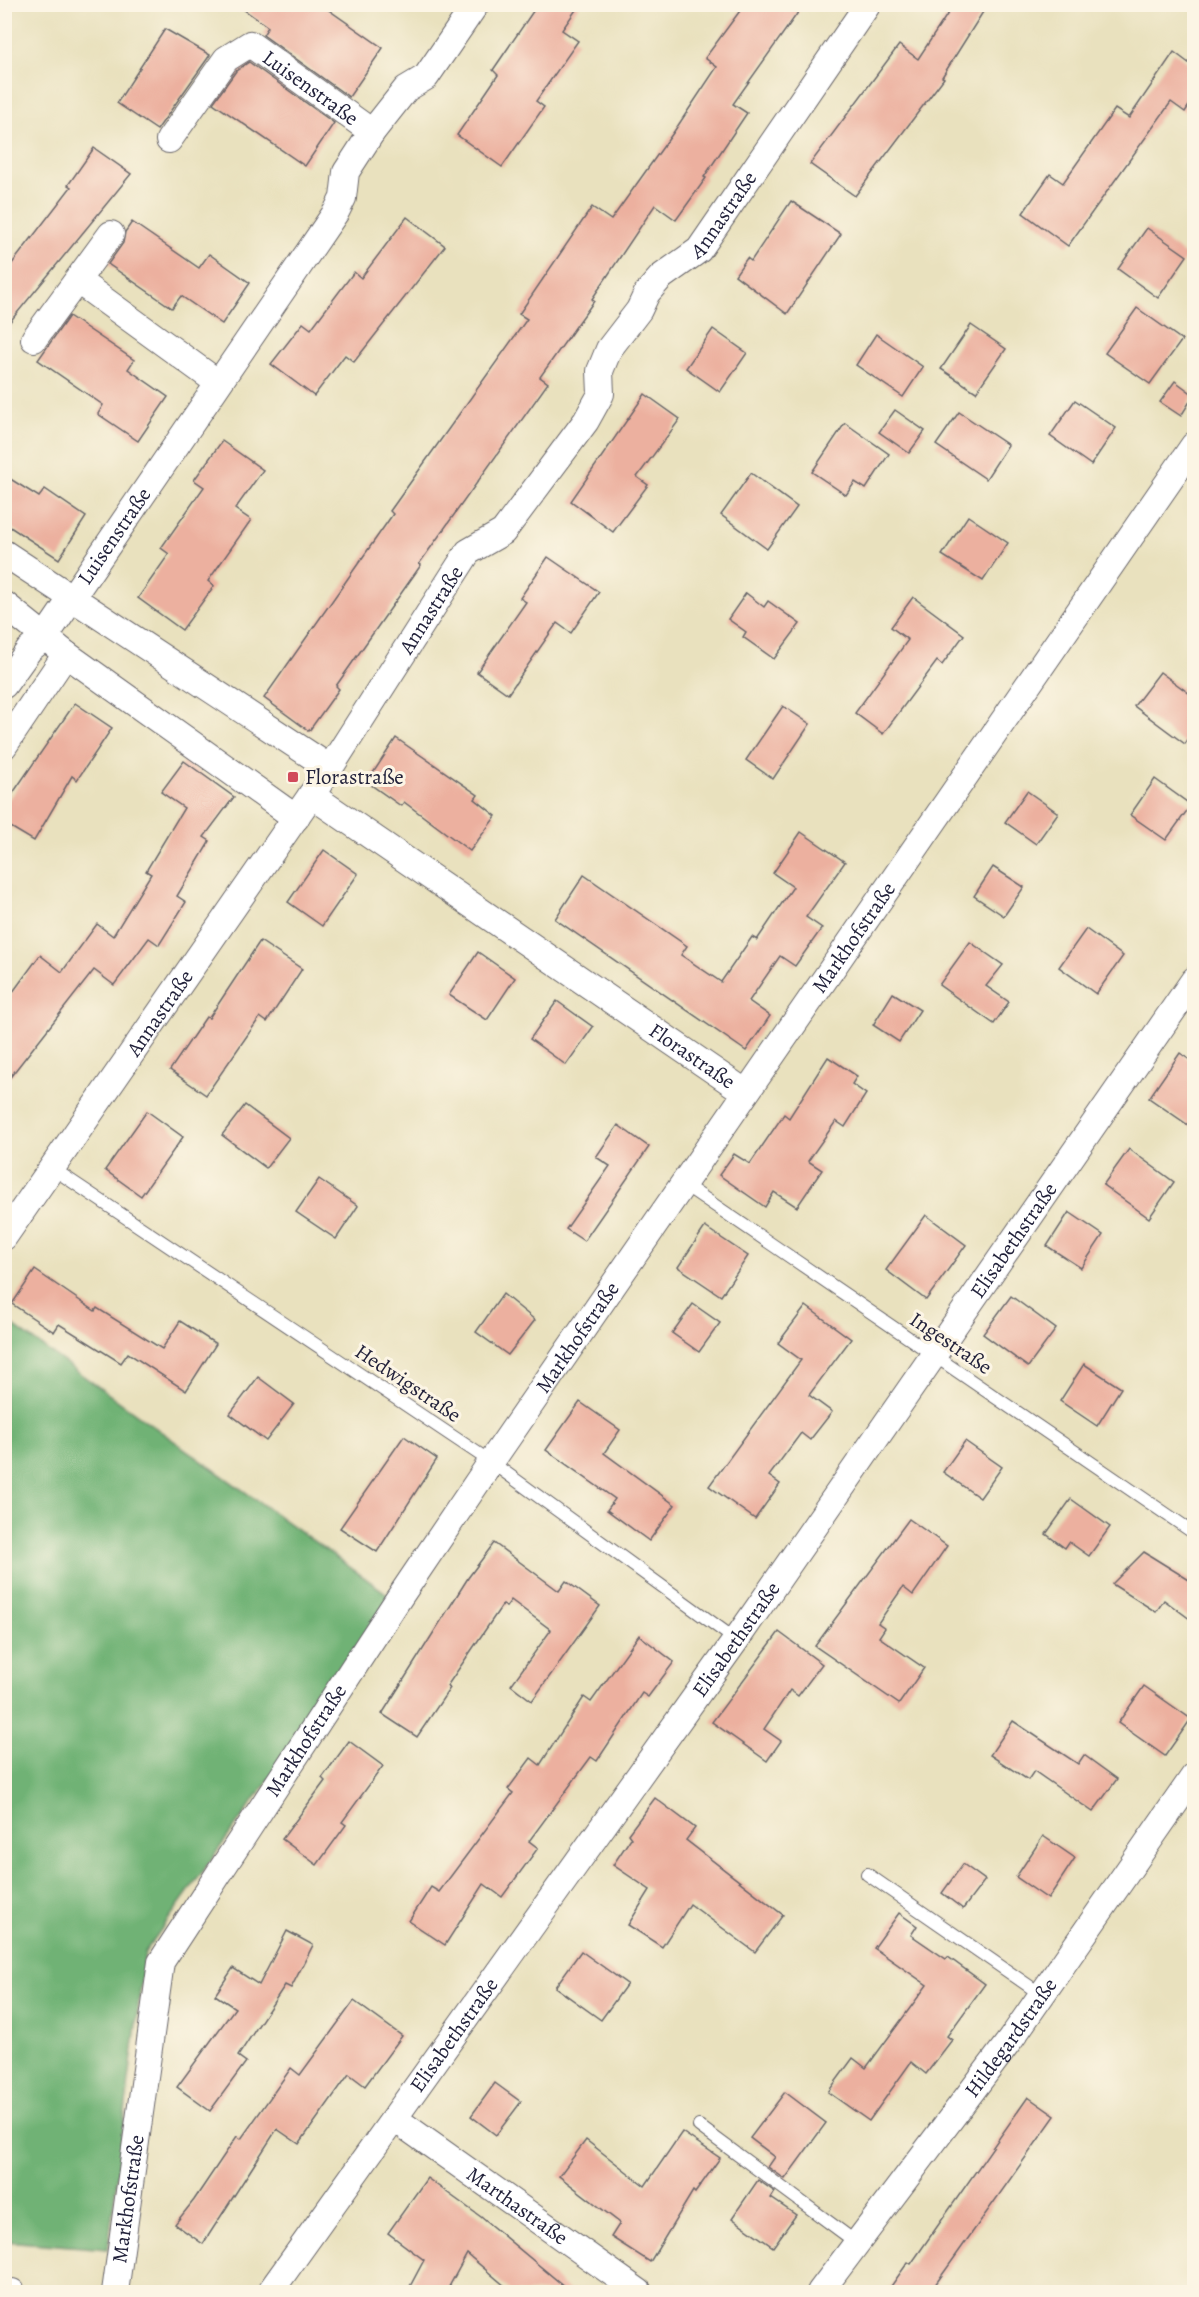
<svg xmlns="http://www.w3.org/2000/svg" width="1199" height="2297" font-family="Alegreya,serif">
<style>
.forest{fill:#6fb274;stroke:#486a58;stroke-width:1.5}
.building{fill:#ecb09f}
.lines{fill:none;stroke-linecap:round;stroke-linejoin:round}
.service-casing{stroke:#686569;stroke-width:14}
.minor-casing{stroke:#686569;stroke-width:28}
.service{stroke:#fff;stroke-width:12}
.minor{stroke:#fff;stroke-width:26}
.poi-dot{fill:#d1495b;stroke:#fcf5e5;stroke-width:2}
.labels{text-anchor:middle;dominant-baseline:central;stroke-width:6;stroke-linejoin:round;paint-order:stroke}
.street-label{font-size:21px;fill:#22223b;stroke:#fcf5e5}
.poi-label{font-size:21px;fill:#22223b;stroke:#fcf5e5;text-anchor:start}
</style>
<rect width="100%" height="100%" fill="#fcf5e5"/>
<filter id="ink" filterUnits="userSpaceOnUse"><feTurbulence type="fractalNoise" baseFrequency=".0167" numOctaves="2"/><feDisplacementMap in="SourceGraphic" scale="12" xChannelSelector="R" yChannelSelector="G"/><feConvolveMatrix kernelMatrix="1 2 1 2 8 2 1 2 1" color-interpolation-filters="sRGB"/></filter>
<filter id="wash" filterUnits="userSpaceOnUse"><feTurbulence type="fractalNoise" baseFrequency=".008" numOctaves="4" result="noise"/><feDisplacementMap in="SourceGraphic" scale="24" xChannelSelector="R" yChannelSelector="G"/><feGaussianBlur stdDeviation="1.35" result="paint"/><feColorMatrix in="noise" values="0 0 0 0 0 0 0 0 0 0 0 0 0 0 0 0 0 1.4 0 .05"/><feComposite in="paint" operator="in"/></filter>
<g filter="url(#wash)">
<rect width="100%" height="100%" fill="#e9e1be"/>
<!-- forest -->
<polygon class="forest" points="4,1319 397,1601 145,1952 108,2249 5,2241"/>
<g id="blocks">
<!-- building -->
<g class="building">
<polygon points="236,4 320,4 383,48 349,97 263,35 268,27"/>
<polygon points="538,4 580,4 562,30 578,41 536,101 544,107 502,167 457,135 498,75 493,70"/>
<polygon points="745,4 804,4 733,104 747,113 704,177 706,178 676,220 655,205 592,299 594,301 540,377 548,383 419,564 421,565 336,686 339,689 309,731 264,698 393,514 390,511 527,319 519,314 592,207 611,220 673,133 717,67 705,58"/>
<polygon points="954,4 988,4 942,77 944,78 855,196 810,164 899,45 918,59"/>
<polygon points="165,29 210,55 157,130 117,103"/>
<polygon points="1174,52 1194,67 1194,98 1185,112 1171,102 1068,246 1023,213 1050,174 1063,183 1115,109 1129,118"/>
<polygon points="249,62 334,123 305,166 213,103 236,71"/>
<polygon points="94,148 131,174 4,329 4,274 71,187 68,185"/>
<polygon points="791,201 841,234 787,314 735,275 747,258 751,261"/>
<polygon points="407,217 445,246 354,362 345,355 314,396 271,364 303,323 311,329 354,272 361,278"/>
<polygon points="132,222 199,268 209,254 250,283 222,324 181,296 172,308 108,264 123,243 125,232"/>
<polygon points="1147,228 1187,256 1158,298 1118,269"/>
<polygon points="1137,308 1182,340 1150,384 1105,353"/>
<polygon points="69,316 134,360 128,369 168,397 138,441 98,414 103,405 38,360"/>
<polygon points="971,325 1006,349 976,392 941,369"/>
<polygon points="713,329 747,353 720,392 686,368"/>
<polygon points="876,334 923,367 903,397 856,365"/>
<polygon points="1175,381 1194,395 1181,416 1160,402"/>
<polygon points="645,394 680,419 637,477 648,485 613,532 571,501"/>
<polygon points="1075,400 1116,428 1091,465 1050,436"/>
<polygon points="895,410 925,431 909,453 879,432"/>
<polygon points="959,412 1008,445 986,479 936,445"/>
<polygon points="845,423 889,454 866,489 855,482 846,495 812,472"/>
<polygon points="222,441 263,470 235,509 251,520 208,581 214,586 182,630 138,598 169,554 161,548 204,487 194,480"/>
<polygon points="751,473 797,507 767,549 721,515"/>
<polygon points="4,475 39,497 45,489 86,517 59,559 4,523"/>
<polygon points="968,516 1008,543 983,581 942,555"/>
<polygon points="548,557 599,592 571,633 557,623 508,694 477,672 526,602 520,598"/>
<polygon points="746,593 764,607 768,601 800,624 774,659 743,637 746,632 728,619"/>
<polygon points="913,597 964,635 942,665 937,661 883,734 855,713 908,640 891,627"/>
<polygon points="1160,672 1194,697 1194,731 1185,744 1134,706"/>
<polygon points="75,703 112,728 77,780 72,776 34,841 4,823 4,806"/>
<polygon points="783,706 810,724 773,779 746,760"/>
<polygon points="396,738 478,795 475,799 496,816 470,851 404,802 401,806 367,782"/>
<polygon points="184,761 234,797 204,837 210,841 177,896 186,902 159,945 149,938 114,985 94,970 4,1085 4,1004 40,955 62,972 97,924 113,936 151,874 146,871 184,808 161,792"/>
<polygon points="1155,779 1191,805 1166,840 1130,815"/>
<polygon points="1027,791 1058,813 1036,844 1005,822"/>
<polygon points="801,832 845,862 806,917 822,928 795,966 780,956 749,1001 770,1016 746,1051 555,919 584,875 687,946 681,955 721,982 752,937 757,940 793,887 773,873"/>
<polygon points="324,850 358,874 322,926 288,902"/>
<polygon points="993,867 1024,887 1004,916 974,896"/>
<polygon points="1086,929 1123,956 1096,994 1059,967"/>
<polygon points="260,941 302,969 267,1022 260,1017 206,1095 170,1070 206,1017 209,1018"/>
<polygon points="970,942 1003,965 986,986 1009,1002 994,1024 939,985"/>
<polygon points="478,952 515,978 487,1020 449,995"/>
<polygon points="893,993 920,1010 899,1042 873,1025"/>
<polygon points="557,1001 593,1027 566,1065 530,1039"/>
<polygon points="1180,1053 1194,1063 1194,1129 1149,1098"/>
<polygon points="828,1057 857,1076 852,1084 866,1094 845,1127 836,1121 808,1161 822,1170 797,1207 774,1192 765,1207 719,1175 734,1154 750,1164 784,1114 789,1118"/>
<polygon points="245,1105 289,1138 266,1168 222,1135"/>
<polygon points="147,1111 183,1137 141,1196 105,1170"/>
<polygon points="618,1125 649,1147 584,1241 566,1229 610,1166 596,1157"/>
<polygon points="1129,1149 1174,1182 1149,1218 1103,1185"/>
<polygon points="319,1179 358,1206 336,1239 296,1212"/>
<polygon points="1069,1212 1103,1235 1081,1268 1047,1246"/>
<polygon points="926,1215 966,1245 926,1300 886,1270"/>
<polygon points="705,1227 748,1256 721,1296 678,1267"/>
<polygon points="35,1270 95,1311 97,1308 162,1349 180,1321 216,1344 186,1391 128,1353 121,1363 59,1324 54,1332 12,1304"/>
<polygon points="503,1294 535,1320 508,1355 476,1332"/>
<polygon points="1011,1296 1056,1329 1028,1367 983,1334"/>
<polygon points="693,1304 720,1323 699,1352 672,1333"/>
<polygon points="806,1306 851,1339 809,1395 832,1412 810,1440 801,1433 769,1476 780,1484 755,1519 709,1486 801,1360 778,1343"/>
<polygon points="1084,1364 1121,1388 1097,1426 1060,1401"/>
<polygon points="258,1377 294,1404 266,1441 230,1414"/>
<polygon points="580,1402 620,1430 604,1453 675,1505 649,1541 607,1510 615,1499 546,1450"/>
<polygon points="404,1436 437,1459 377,1552 340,1528"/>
<polygon points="965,1441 1002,1467 980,1498 943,1472"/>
<polygon points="1071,1499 1110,1527 1089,1556 1069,1542 1065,1548 1046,1534"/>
<polygon points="909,1519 947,1546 913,1595 903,1587 878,1623 885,1628 879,1637 924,1668 899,1704 815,1646"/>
<polygon points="494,1543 559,1591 566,1581 600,1606 532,1701 511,1685 551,1630 511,1600 506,1607 503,1604 447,1686 450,1688 417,1737 382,1714 468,1578"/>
<polygon points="1144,1552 1194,1583 1194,1622 1164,1600 1156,1612 1112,1584"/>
<polygon points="779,1632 822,1664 798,1696 790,1690 764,1729 781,1741 767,1761 712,1722"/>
<polygon points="639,1635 674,1662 648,1697 642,1693 597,1761 591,1757 529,1841 538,1848 502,1897 484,1884 445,1945 409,1921 431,1887 439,1892 513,1793 508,1789 531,1758 540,1765 584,1697 591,1702"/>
<polygon points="1144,1686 1191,1719 1165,1756 1118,1723"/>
<polygon points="1013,1721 1078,1764 1084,1755 1117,1779 1093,1812 1034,1771 1028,1780 990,1755"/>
<polygon points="349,1741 383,1766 342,1822 346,1825 317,1865 282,1839 325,1781 322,1778"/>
<polygon points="655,1798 695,1828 686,1840 783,1915 755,1952 690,1904 662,1947 628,1925 650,1890 613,1865 631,1838 628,1834"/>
<polygon points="1043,1836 1075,1858 1048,1899 1016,1877"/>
<polygon points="963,1864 985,1880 963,1909 942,1893"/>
<polygon points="899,1913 917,1926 911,1935 946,1959 948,1957 985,1984 947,2036 952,2040 926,2074 911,2062 869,2121 828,2092 853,2058 866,2068 927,1985 874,1948"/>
<polygon points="287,1931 313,1945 291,1988 285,1985 238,2056 246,2062 210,2111 177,2087 235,2008 215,1995 233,1968 259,1985"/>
<polygon points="581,1951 627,1984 601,2020 555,1987"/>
<polygon points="354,2001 402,2036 365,2086 349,2074 299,2144 277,2129 203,2244 175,2224 194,2200 237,2136 241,2139 291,2068 300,2075"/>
<polygon points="495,2083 521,2102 496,2135 471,2116"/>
<polygon points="785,2092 826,2123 785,2179 768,2167 775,2157 750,2138"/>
<polygon points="1028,2097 1055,2116 930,2292 887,2292 908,2262 911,2264"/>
<polygon points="682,2132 720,2158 695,2193 693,2191 650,2262 611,2237 620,2223 559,2176 586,2140 645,2186"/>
<polygon points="427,2178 481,2217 571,2292 512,2292 467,2254 446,2292 407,2292 424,2260 388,2233"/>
<polygon points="758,2180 775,2192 771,2198 796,2215 773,2247 732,2218"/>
</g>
</g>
</g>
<g filter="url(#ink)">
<use href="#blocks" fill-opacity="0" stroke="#686569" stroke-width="1.5"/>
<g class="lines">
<!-- service casing -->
<g class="service-casing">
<g id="service">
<polyline points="52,1168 491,1462 736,1640"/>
<polyline points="685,1185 1194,1533"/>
<polyline points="867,1874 1042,1995"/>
<polyline points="699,2126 857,2243"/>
</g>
</g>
<!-- minor casing -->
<g class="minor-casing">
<g id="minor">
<path id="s1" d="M 169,140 L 226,59 L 250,44 L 372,132"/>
<polyline points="78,281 217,382"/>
<polyline points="34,339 111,234"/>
<polyline points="4,553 330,768"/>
<polyline points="4,604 66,654 296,818"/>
<path id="s2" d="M 4,685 L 29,650 L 45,637 L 336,212 L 343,198 L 346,172 L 372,132 L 406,89 L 426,77 L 476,4"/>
<polyline points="4,746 66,654"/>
<path id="s3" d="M 311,795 L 745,1092"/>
<path id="s4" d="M 4,1237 L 330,768 L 468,552 L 503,532 L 586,421 L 601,394 L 600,371 L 609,349 L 639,310 L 647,293 L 661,277 L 699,250 L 868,4"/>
<path id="s5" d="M 395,2119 L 639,2292"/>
<polyline points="4,2292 12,2292"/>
<path id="s6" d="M 115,2292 L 161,1962 L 397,1601 L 491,1462 L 1194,445"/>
<path id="s7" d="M 270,2292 L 736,1640 L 1194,980"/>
<path id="s8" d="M 820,2292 L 1011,2039 L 1194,1776"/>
</g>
</g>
<!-- service -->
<use href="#service" class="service"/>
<!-- minor -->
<use href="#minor" class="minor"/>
</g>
</g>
<!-- markers -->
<rect class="poi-dot" x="287" y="771" width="12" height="12" rx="3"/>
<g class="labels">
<!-- street labels -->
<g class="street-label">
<text stroke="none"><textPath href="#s1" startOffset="202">Luisenstraße</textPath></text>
<text stroke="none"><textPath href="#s4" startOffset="1263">Annastraße</textPath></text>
<text stroke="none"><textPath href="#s2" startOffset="186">Luisenstraße</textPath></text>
<text stroke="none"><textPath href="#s4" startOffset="759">Annastraße</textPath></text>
<text stroke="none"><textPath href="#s6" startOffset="1570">Markhofstraße</textPath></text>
<text stroke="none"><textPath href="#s4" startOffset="273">Annastraße</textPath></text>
<text stroke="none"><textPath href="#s3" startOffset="462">Florastraße</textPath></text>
<text stroke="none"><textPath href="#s7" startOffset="1288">Elisabethstraße</textPath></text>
<text stroke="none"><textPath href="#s6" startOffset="1084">Markhofstraße</textPath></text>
<text transform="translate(951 1343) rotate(34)">Ingestraße</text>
<text transform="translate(408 1383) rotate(34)">Hedwigstraße</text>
<text stroke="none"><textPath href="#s7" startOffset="802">Elisabethstraße</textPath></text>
<text stroke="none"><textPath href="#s6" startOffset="598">Markhofstraße</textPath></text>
<text stroke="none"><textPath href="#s7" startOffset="316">Elisabethstraße</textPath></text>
<text stroke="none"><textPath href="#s8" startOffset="318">Hildegardstraße</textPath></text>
<text stroke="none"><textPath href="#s6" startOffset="94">Markhofstraße</textPath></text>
<text stroke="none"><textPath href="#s5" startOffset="150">Marthastraße</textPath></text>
</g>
<!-- poi labels -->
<g class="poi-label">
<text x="305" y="777">Florastraße</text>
</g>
</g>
<!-- margin -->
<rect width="1199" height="2297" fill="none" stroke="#fcf5e5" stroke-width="24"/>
</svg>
